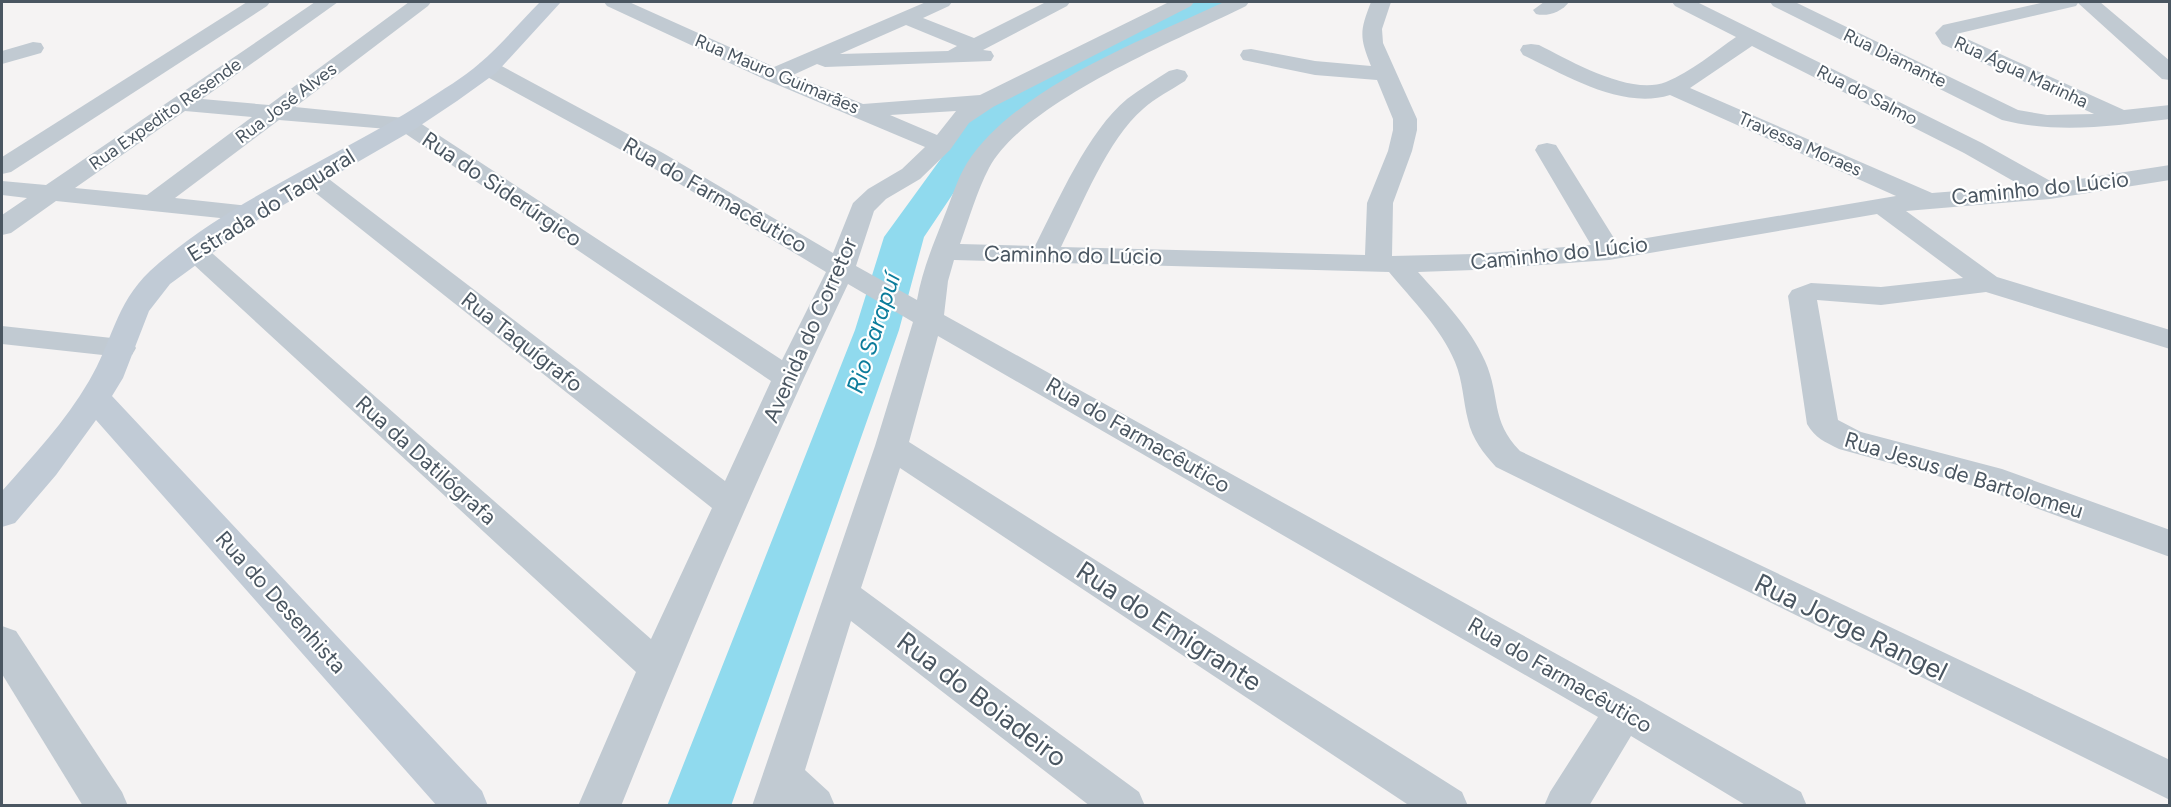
<svg xmlns="http://www.w3.org/2000/svg" width="2171" height="807" font-family="Figtree,sans-serif">
<style>
.lines{fill:none;stroke-linecap:round;stroke-linejoin:round}
.river{fill:#90daee;fill-rule:evenodd}
.street{fill:#c1cad2;fill-rule:evenodd}
.secondary{fill:#c1cbd6;fill-rule:evenodd}
.labels{text-anchor:middle;dominant-baseline:central;stroke-width:4.5;stroke-linejoin:round;paint-order:stroke}
.far-street-label{font-size:18px;fill:#4a5661;stroke:#fff}
.street-label{font-size:22px;fill:#4a5661;stroke:#fff}
.water-label{font-size:24px;font-style:italic;fill:#0c7c9b;stroke:#fff}
.near-street-label{font-size:27px;fill:#4a5661;stroke:#fff}
</style>
<rect width="100%" height="100%" fill="#f5f3f3"/>
<g class="lines">
<!-- river -->
<polygon class="river" points="1195,2 1233,2 1228,8 1047,95 993,134 924,237 899,330 731,806 667,806 855,330 884,237 969,120 1023,81"/>
<!-- street -->
<g class="street">
<polygon points="247,2 270,2 267,6 11,172 2,174 2,157"/>
<path d="M 315,2 L 338,2 L 202,99 L 269,105 L 409,2 L 431,2 L 428,6 L 295,107 L 414,119 L 782,360 L 826,272 L 645,163 L 480,73 L 477,68 L 480,63 L 488,61 L 496,63 L 663,153 L 833,253 L 853,203 L 868,189 L 902,169 L 925,147 L 766,80 L 607,6 L 604,2 L 629,2 L 774,67 L 926,2 L 952,2 L 949,6 L 923,18 L 974,38 L 1046,2 L 1070,2 L 1067,6 L 983,50 L 991,51 L 994,56 L 991,61 L 825,67 L 817,64 L 793,75 L 863,104 L 980,95 L 1169,2 L 1194,2 L 1191,6 L 993,107 L 969,123 L 950,150 L 920,179 L 886,199 L 874,211 L 856,266 L 917,300 C 922,271 933,245 944,217 C 951,200 957,179 967,163 C 1015,88 1145,39 1224,2 L 1249,2 L 1246,6 C 1178,40 1025,101 989,168 C 977,191 969,219 960,244 L 1035,246 C 1058,201 1088,131 1127,99 C 1140,89 1155,80 1169,71 L 1177,69 L 1185,71 L 1188,76 L 1185,81 C 1171,90 1155,98 1143,109 C 1108,139 1082,205 1061,247 L 1365,255 L 1367,203 L 1388,151 L 1393,130 L 1393,119 L 1377,80 L 1315,75 L 1243,60 L 1240,55 L 1243,50 L 1251,49 L 1315,61 L 1371,66 C 1359,36 1360,31 1371,2 L 1391,2 L 1382,29 L 1383,43 L 1417,119 L 1417,130 L 1412,151 L 1393,203 L 1392,256 L 1474,254 L 1591,245 L 1535,150 L 1538,145 L 1547,143 L 1556,145 L 1617,243 L 1896,196 L 1670,95 C 1621,110 1566,75 1523,55 L 1520,50 L 1523,45 L 1531,44 L 1539,45 C 1571,61 1630,96 1666,82 C 1691,72 1714,52 1736,37 L 1675,6 L 1672,2 L 1697,2 L 1982,143 L 2054,183 L 2170,165 L 2170,180 L 2050,199 L 1906,211 L 1997,277 L 2170,330 L 2170,349 L 1986,292 L 1881,305 L 1817,300 L 1838,420 L 1861,432 L 2002,469 L 2170,530 L 2170,557 L 1981,488 L 1839,449 C 1825,442 1815,438 1807,424 L 1788,296 L 1792,290 L 1811,283 L 1881,287 L 1963,278 L 1877,214 L 1609,260 L 1474,270 L 1418,272 C 1442,299 1470,327 1485,361 C 1501,397 1490,420 1520,451 L 2170,760 L 2170,800 L 1496,467 C 1484,454 1472,439 1468,420 C 1463,401 1463,381 1455,362 C 1441,328 1412,300 1389,272 L 954,260 L 948,281 L 944,315 L 1638,699 L 1801,792 L 1807,806 L 1747,806 L 1631,736 L 1589,806 L 1544,806 L 1550,792 L 1598,717 L 938,336 L 909,442 L 1462,792 L 1468,806 L 1410,806 L 900,468 L 861,588 L 1139,792 L 1145,806 L 1090,806 L 851,621 L 805,770 L 829,792 L 835,806 L 752,806 L 875,446 L 913,322 L 848,284 C 766,456 692,629 621,806 L 578,806 L 636,672 L 180,252 L 184,246 L 194,244 L 204,246 L 651,639 L 712,508 L 303,183 L 299,178 L 303,173 L 312,170 L 321,173 L 725,481 L 771,381 L 400,130 L 279,120 L 175,198 L 258,207 L 262,213 L 258,219 L 249,221 L 56,201 L 11,233 L 2,235 L 2,215 L 27,198 L 2,195 L 2,181 L 46,185 ZM 906,25 L 957,46 L 948,51 L 840,54 ZM 1752,46 L 1964,153 L 2022,186 L 1932,193 L 1690,88 ZM 185,111 L 252,117 L 147,195 L 75,188 ZM 956,111 L 937,135 L 890,115 Z"/>
<path d="M 1544,2 L 1569,2 C 1562,12 1547,17 1536,14 L 1533,10 Z"/>
<path d="M 1770,2 L 1795,2 L 2018,110 L 2047,115 L 2094,114 L 1942,44 L 1935,33 L 1943,25 L 2045,2 L 2100,2 L 2170,61 L 2170,80 L 2162,79 L 2078,3 L 2076,6 L 1956,34 L 2124,110 L 2170,105 L 2170,119 C 2112,126 2058,134 2002,120 L 1773,6 Z"/>
<polygon points="33,42 41,43 44,48 41,53 2,64 2,51"/>
<polygon points="2,326 121,339 132,341 136,348 132,355 121,357 2,344"/>
<polygon points="2,626 16,631 122,792 128,806 83,806 2,674"/>
</g>
<!-- secondary -->
<path class="secondary" d="M 540,2 L 561,2 L 496,73 L 457,101 L 415,129 L 259,219 L 170,284 L 149,311 L 123,378 L 112,396 L 482,791 L 488,806 L 437,806 L 96,420 L 56,475 L 15,523 L 2,527 L 2,491 C 32,457 66,421 89,381 C 112,343 115,304 150,271 C 227,201 336,158 424,102 C 442,90 463,78 480,63 C 501,45 520,22 540,2 Z"/>
</g>
<g class="labels">
<!-- far-street labels -->
<g class="far-street-label">
<text transform="translate(1895 58) rotate(26)">Rua Diamante</text>
<text transform="translate(2021 72) rotate(25)">Rua Água Marinha</text>
<text transform="translate(777 74) rotate(23)">Rua Mauro Guimarães</text>
<text transform="translate(1867 95) rotate(27)">Rua do Salmo</text>
<text transform="translate(286 103) rotate(-37)">Rua José Alves</text>
<text transform="translate(165 114) rotate(-35)">Rua Expedito Resende</text>
<text transform="translate(1800 144) rotate(24)">Travessa Moraes</text>
</g>
<!-- street labels -->
<g class="street-label">
<text transform="translate(2040 188) rotate(-6)">Caminho do Lúcio</text>
<text transform="translate(502 189) rotate(34)">Rua do Siderúrgico</text>
<text transform="translate(715 195) rotate(30)">Rua do Farmacêutico</text>
<text transform="translate(271 205) rotate(-32)">Estrada do Taquaral</text>
<text transform="translate(1559 253) rotate(-6)">Caminho do Lúcio</text>
<text transform="translate(1073 255) rotate(1)">Caminho do Lúcio</text>
<text transform="translate(810 330) rotate(-66)">Avenida do Corretor</text>
<text transform="translate(522 342) rotate(38)">Rua Taquígrafo</text>
<text transform="translate(1138 435) rotate(30)">Rua do Farmacêutico</text>
<text transform="translate(426 460) rotate(42)">Rua da Datilógrafa</text>
<text transform="translate(1964 475) rotate(17)">Rua Jesus de Bartolomeu</text>
<text transform="translate(281 602) rotate(48)">Rua do Desenhista</text>
<text transform="translate(1560 675) rotate(30)">Rua do Farmacêutico</text>
</g>
<!-- water labels -->
<g class="water-label">
<text transform="translate(873 333) rotate(-72)">Rio Sarapuí</text>
</g>
<!-- near-street labels -->
<g class="near-street-label">
<text transform="translate(1169 626) rotate(33)">Rua do Emigrante</text>
<text transform="translate(1851 627) rotate(26)">Rua Jorge Rangel</text>
<text transform="translate(982 699) rotate(37)">Rua do Boiadeiro</text>
</g>
</g>
<!-- border -->
<rect width="2171" height="807" fill="none" stroke="#4a5661" stroke-width="6"/>
</svg>
